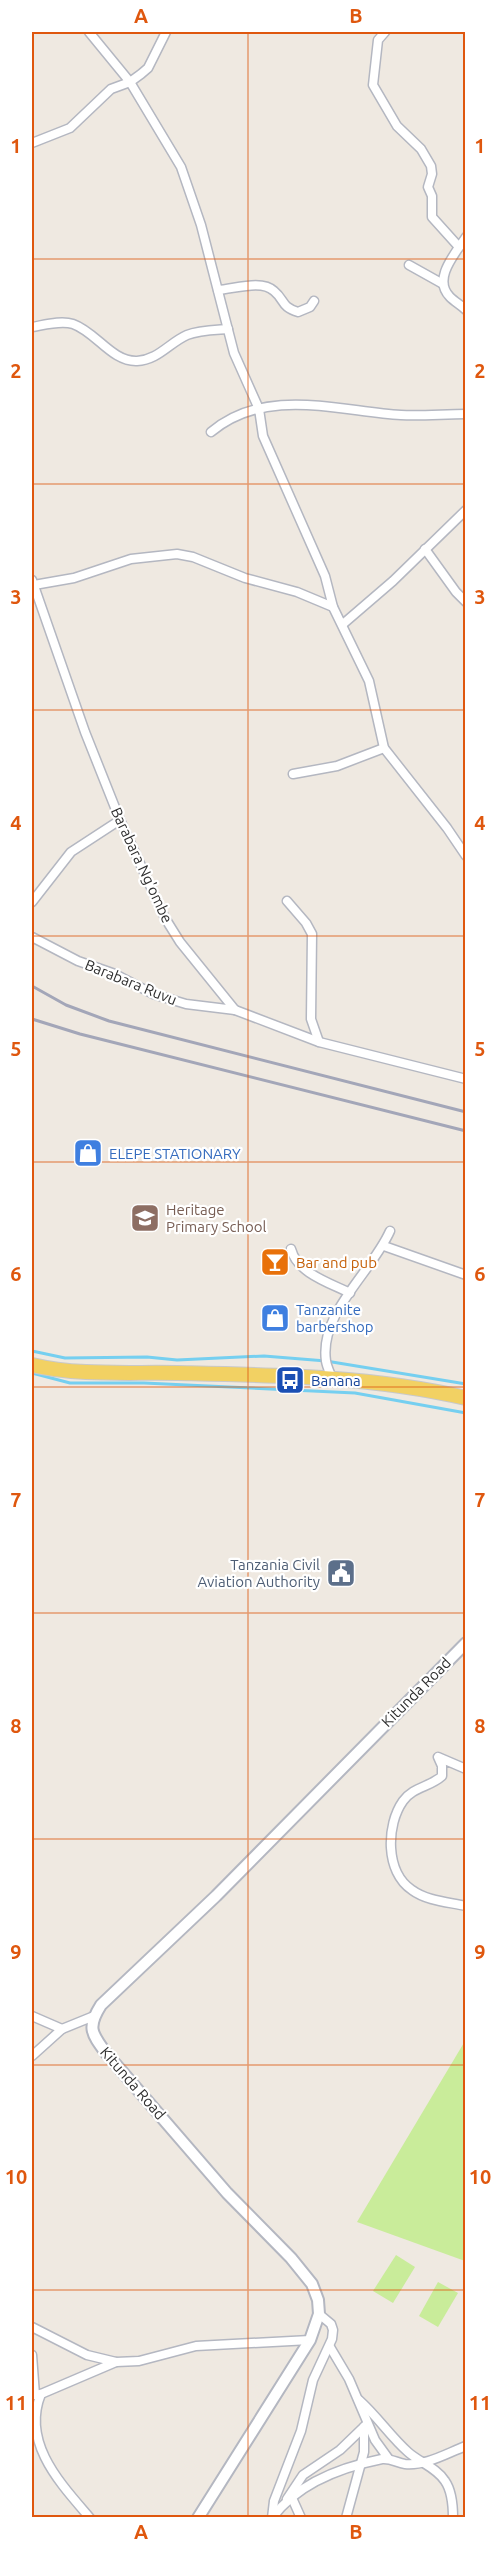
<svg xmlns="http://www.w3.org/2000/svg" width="497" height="2549" font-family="Ubuntu,sans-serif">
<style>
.pitch{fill:#c9ec9a}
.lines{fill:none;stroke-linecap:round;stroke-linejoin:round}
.stream{stroke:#75cff0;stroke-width:3}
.minor-casing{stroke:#b4b7c1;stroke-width:11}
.tertiary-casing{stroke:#b4b7c1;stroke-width:14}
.primary-casing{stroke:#c9c9c9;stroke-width:16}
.minor{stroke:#fff;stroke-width:8}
.tertiary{stroke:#fff;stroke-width:10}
.primary{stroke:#f2d163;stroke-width:14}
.rail{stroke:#a3a6b8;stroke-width:3}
.grid{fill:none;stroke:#df570e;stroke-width:1.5;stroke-opacity:0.55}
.labels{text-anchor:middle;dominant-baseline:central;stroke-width:4.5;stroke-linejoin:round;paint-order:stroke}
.street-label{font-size:15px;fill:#2e2e2e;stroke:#fff}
.shop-label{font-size:15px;fill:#366cbe;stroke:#fff;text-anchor:start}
.education-label{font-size:15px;fill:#785e54;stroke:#fff;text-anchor:start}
.food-label{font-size:15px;fill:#c56008;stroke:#fff;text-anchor:start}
.transit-label{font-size:15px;fill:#164399;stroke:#fff;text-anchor:start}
.service-label{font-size:15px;fill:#4e5e75;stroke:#fff;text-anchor:end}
.neatline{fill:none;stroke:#df570e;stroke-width:2}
.grid-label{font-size:20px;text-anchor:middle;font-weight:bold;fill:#df570e}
</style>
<rect width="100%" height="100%" fill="#efe9e1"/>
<!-- pitch -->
<g class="pitch">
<polygon points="465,2041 465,2261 357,2222"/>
<polygon points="396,2255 415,2267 393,2303 373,2291"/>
<polygon points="438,2282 458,2293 438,2327 419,2316"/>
</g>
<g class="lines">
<!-- stream -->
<g class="stream">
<polyline points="32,1351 65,1358 147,1357 177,1360 264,1356 326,1361 466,1384"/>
<polyline points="32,1373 70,1383 144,1383 355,1393 466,1413"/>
</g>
<!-- minor casing -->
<g class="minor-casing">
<g id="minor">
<polyline points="89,32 130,82 181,167 201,225 234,353 259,409 263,436 325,576 333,607"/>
<polyline points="385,32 378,40 373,85 397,126 421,149 431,166 432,174 428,187 432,196 432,217 459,247"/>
<polyline points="32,143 70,128 111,89 130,82 141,74 148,68 166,32"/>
<path d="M 466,237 C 455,254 432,279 450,297 C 455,302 461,305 466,310"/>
<polyline points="409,265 443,284"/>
<path d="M 218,290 C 234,289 262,279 274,291 C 285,300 281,307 298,312 L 310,307 L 314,301"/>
<path d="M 32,327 C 44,325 61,320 73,324 C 96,332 112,362 137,361 C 158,360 169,343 187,335 C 199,330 215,330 228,329"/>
<path d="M 211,432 C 266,386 338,411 401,415 C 423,416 444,414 466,414"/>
<polyline points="425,549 456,592 466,602"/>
<polyline points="32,580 85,732 120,820 165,918 180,942 235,1010 319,1042 466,1079"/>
<polyline points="34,585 74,578 131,559 177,554 193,557 245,578 297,592 333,607 369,681 384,748 447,828 466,856"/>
<polyline points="343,624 393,581 466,510"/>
<polyline points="293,774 337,766 384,748"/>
<polyline points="287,901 306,923 312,934 311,1019 319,1042"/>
<polyline points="32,902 71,852 120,820"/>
<polyline points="32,937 78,961 115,974 153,994 186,1004 235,1010"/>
<polyline points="384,1246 466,1275"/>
<path d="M 291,1249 C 297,1273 330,1283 350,1293"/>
<path d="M 332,1378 C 330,1373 327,1367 326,1361 C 319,1313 372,1272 390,1231"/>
<path d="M 466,1769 L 438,1757 L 442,1766 L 442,1776 C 430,1787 413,1787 403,1801 C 386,1825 385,1872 412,1890 C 427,1901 448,1902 466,1906"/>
<polyline points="32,2016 62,2029"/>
<polyline points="32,2056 62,2029 94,2016"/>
<polyline points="32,2327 87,2355 116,2362"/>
<polyline points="330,2347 349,2379 375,2440 388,2458"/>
<polyline points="32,2355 35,2395"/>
<path d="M 41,2394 C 21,2443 61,2484 90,2518"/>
<polyline points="32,2395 41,2394 116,2362 139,2361 196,2346 310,2340"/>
<path d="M 359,2400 C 378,2417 390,2436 408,2452 C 419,2462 437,2468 445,2481 C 452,2491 453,2506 453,2518"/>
<polyline points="292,2498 301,2518"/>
<polyline points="287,2499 303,2475 340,2450 367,2424"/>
<path d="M 273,2517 C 298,2483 342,2467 382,2459 C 391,2458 397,2463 405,2464 C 426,2466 447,2453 466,2446"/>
<polyline points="272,2518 274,2501 301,2431 313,2380 332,2339 333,2330 331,2324 319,2314"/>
<polyline points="346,2518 364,2452 364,2427"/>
</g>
</g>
<!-- tertiary casing -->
<g class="tertiary-casing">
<path id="tertiary" d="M 198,2518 L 310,2340 L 319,2314 L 318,2300 L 312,2284 L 291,2258 L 227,2193 L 106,2053 C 91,2033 87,2027 101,2005 L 216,1896 L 466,1643"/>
</g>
<!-- primary casing -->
<g class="primary-casing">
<path id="primary" d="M 32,1365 C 79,1376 129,1372 178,1373 C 274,1375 371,1376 466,1398"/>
</g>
<!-- minor -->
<use href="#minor" class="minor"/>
<!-- tertiary -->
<use href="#tertiary" class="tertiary"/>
<!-- primary -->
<use href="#primary" class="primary"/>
<!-- rail -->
<g class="rail">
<polyline points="32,986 66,1005 109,1021 466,1112"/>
<polyline points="32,1019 80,1034 466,1131"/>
</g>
</g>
<!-- grid -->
<path class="grid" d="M 248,32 L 248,2518M 32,259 L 466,259M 32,484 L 466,484M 32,710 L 466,710M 32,936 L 466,936M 32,1162 L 466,1162M 32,1387 L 466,1387M 32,1613 L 466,1613M 32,1839 L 466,1839M 32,2065 L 466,2065M 32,2290 L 466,2290"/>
<!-- icons -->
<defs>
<g id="shop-square" transform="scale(1.5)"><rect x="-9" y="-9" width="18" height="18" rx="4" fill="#3f7fe0" stroke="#fff"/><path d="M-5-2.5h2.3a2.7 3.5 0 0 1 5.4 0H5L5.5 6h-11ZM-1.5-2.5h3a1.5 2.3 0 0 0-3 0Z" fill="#fff"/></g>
<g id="school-square" transform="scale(1.5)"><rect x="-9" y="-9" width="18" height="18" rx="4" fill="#8d6e63" stroke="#fff"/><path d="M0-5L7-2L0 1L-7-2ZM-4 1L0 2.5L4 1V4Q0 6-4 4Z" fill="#fff"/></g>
<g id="bar-square" transform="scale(1.5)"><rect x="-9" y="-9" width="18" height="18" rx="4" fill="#e8710a" stroke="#fff"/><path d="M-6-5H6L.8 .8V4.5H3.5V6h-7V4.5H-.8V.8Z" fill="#fff"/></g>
<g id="bus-square" transform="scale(1.5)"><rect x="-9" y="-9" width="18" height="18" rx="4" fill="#1a4fb4" stroke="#fff"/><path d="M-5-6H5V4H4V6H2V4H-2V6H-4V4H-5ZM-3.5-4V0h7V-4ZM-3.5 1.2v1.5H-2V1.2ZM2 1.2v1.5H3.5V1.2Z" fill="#fff"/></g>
<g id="civic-square" transform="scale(1.5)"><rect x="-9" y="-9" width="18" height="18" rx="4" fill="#5c6f8a" stroke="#fff"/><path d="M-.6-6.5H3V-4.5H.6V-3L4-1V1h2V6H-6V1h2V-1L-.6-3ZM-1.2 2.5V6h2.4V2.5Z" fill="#fff"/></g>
</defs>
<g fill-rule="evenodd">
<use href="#shop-square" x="88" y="1153"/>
<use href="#school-square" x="145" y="1218"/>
<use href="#bar-square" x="275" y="1262"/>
<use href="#shop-square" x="275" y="1318"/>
<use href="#bus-square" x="290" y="1380"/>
<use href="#civic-square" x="341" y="1573"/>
</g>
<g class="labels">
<!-- street labels -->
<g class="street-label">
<text transform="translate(142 865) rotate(65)">Barabara Ng'ombe</text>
<text transform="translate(131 982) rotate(22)">Barabara Ruvu</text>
<text transform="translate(416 1692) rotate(-45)">Kitunda Road</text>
<text transform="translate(133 2083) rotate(49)">Kitunda Road</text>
</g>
<!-- shop labels -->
<g class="shop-label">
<text x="109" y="1153">ELEPE STATIONARY</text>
<text x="296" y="1309">Tanzanite<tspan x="296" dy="17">barbershop</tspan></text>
</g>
<!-- education labels -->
<g class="education-label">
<text x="166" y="1209">Heritage<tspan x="166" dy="17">Primary School</tspan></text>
</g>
<!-- food labels -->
<g class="food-label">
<text x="296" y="1262">Bar and pub</text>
</g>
<!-- transit labels -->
<g class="transit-label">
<text x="311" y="1380">Banana</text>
</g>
<!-- service labels -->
<g class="service-label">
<text x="320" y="1564">Tanzania Civil<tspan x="320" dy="17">Aviation Authority</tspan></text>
</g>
</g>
<!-- border -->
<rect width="497" height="2549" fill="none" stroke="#ffffff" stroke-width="66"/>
<rect x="33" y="33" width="431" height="2483" class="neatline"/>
<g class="grid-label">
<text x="141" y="23">A</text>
<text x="356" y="23">B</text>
<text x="16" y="153">1</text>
<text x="480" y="153">1</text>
<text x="16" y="378">2</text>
<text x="480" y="378">2</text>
<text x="16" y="604">3</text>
<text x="480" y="604">3</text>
<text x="16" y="830">4</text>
<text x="480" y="830">4</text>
<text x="16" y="1056">5</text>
<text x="480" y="1056">5</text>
<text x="16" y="1281">6</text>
<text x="480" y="1281">6</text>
<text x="16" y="1507">7</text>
<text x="480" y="1507">7</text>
<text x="16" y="1733">8</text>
<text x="480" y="1733">8</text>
<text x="16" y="1959">9</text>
<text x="480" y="1959">9</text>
<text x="16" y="2184">10</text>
<text x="480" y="2184">10</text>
<text x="16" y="2410">11</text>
<text x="480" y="2410">11</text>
<text x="141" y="2539">A</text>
<text x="356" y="2539">B</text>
</g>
</svg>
